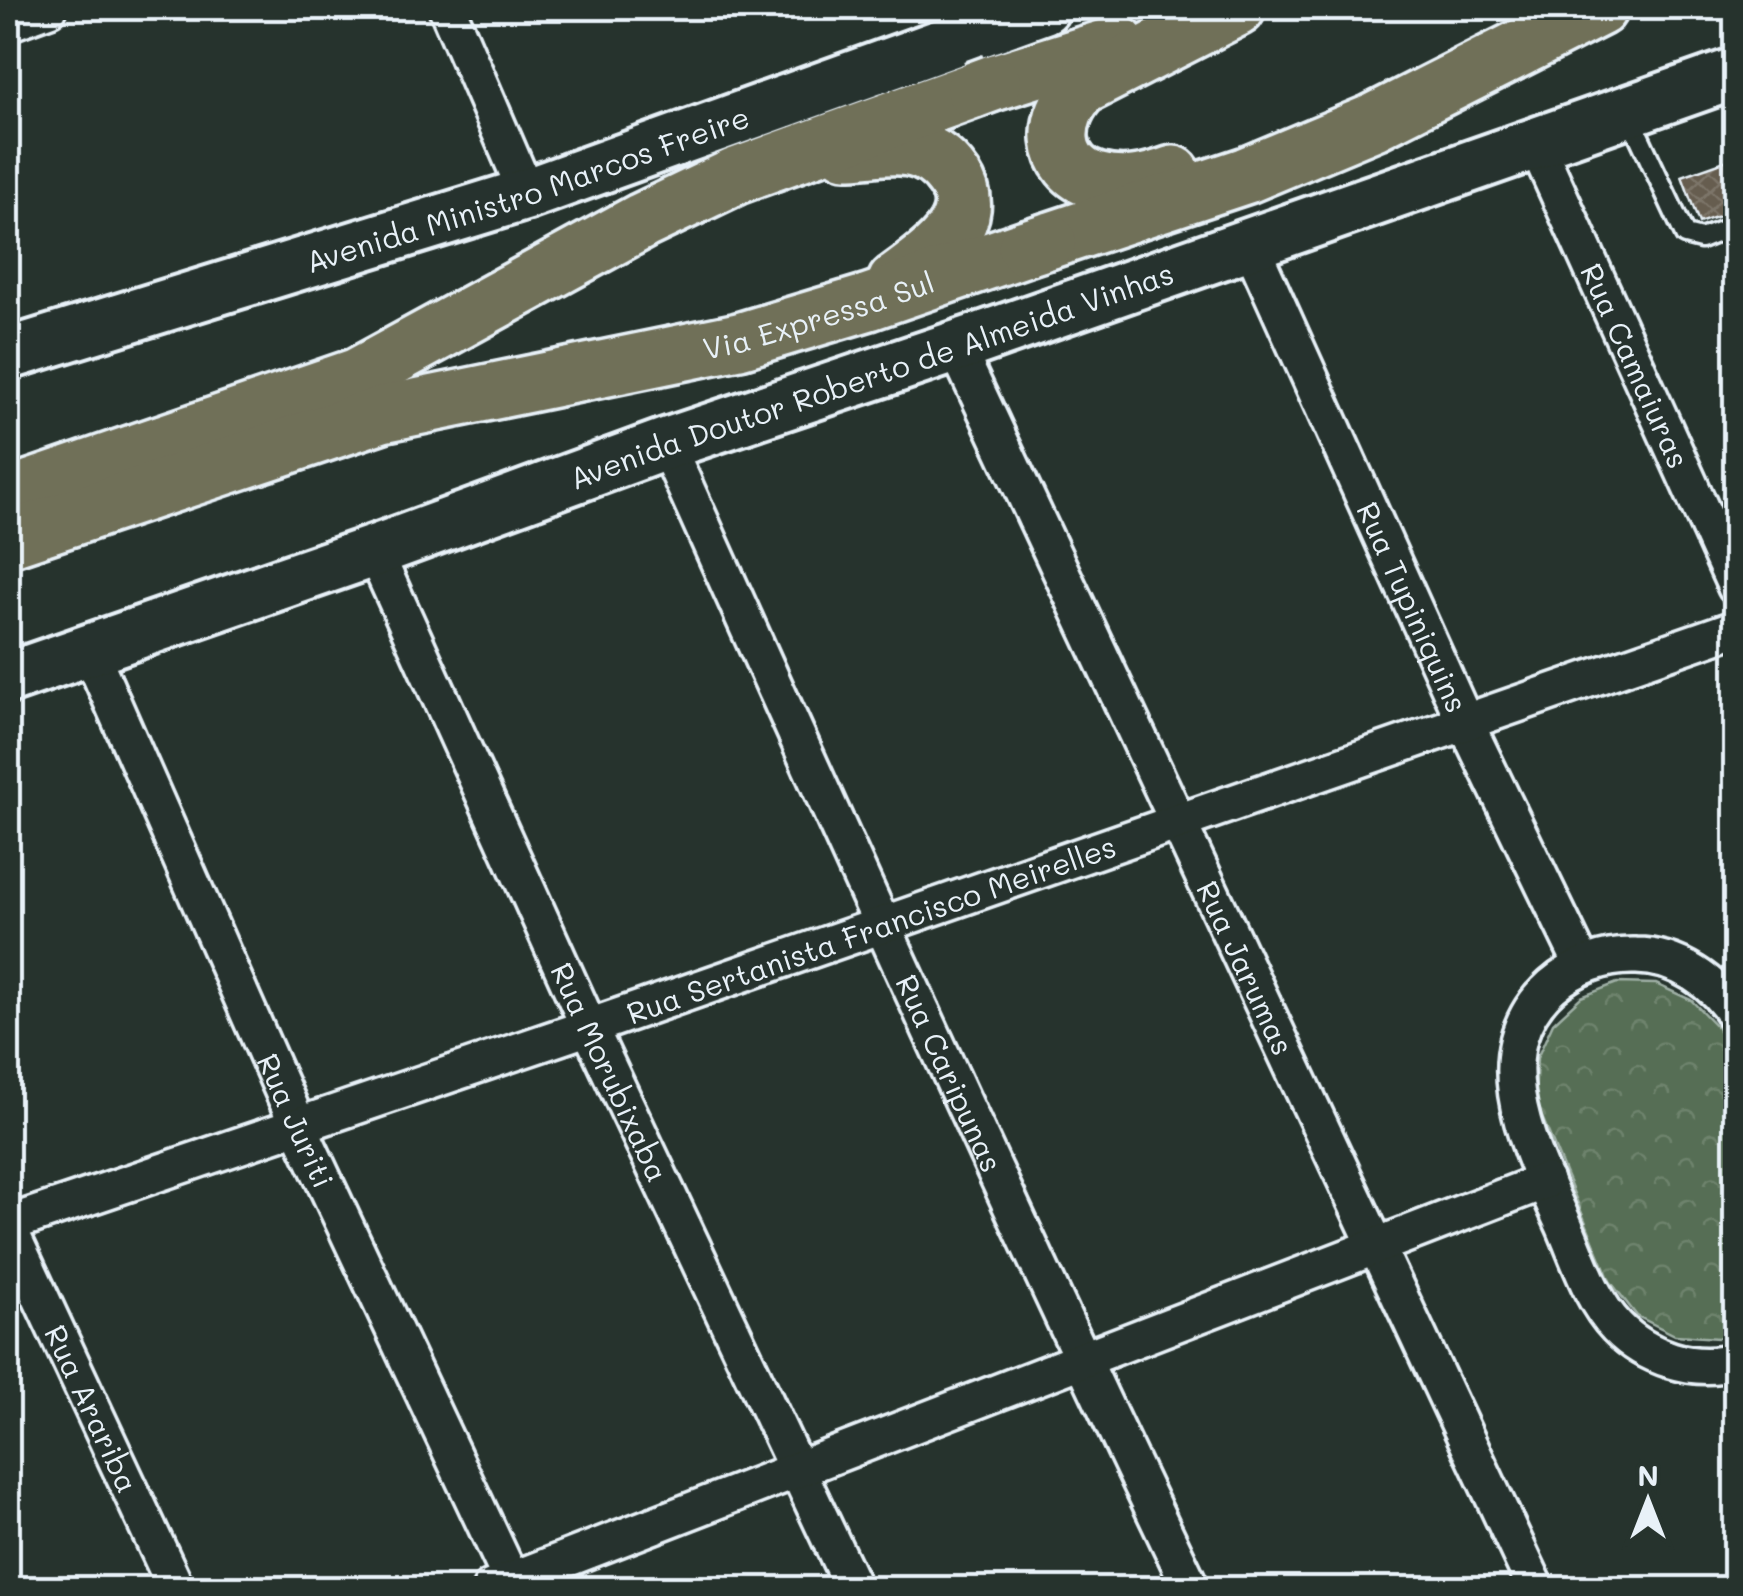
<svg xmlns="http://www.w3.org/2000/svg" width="1743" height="1596" font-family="Mali,sans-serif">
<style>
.park{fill:url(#park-crowns);stroke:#9fb0a6;stroke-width:2.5}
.building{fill:url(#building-cross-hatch);stroke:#e8f1f8;stroke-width:2.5}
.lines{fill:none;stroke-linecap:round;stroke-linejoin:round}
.lane-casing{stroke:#e8f1f8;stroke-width:25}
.street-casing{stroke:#e8f1f8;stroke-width:42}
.secondary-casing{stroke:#e8f1f8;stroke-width:58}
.highway-casing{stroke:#e8f1f8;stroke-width:62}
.lane{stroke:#26332d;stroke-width:18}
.street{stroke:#26332d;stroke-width:35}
.secondary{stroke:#26332d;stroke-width:50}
.highway{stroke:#706f59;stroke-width:55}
.highway-bridge-casing{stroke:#e8f1f8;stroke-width:62;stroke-linecap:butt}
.highway-bridge{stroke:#706f59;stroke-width:55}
.labels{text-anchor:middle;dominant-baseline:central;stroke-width:10;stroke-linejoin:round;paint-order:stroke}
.street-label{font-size:30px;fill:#e8f1f8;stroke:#26332d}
</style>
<defs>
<pattern id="park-crowns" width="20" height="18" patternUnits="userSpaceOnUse" patternTransform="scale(2.5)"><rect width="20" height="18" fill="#566e54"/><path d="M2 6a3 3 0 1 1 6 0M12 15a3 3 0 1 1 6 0" fill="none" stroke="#6e836d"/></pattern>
<pattern id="building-cross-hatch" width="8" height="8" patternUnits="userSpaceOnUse" patternTransform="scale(2.5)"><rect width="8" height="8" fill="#665d4f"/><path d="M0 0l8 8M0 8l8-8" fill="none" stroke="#7c7569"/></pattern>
</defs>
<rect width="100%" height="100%" fill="#26332d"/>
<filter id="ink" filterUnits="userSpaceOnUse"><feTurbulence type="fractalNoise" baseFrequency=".01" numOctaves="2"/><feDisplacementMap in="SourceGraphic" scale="20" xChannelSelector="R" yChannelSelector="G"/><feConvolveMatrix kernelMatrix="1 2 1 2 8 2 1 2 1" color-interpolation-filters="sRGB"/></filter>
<g filter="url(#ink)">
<!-- park -->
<polygon class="park" points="1617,983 1656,984 1691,1000 1718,1028 1735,1068 1735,1331 1718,1338 1675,1335 1637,1316 1610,1281 1535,1100 1537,1058 1553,1023 1581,997"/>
<!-- building -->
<polygon class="building" points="1736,157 1736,210 1699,223 1682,176"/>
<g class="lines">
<!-- lane casing -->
<g class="lane-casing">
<polyline id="lane" points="1629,115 1685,235 1701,239 1736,225"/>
</g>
<!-- street casing -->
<g class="street-casing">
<g id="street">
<polyline points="447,8 527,194"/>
<polyline points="8,23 49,8"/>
<path id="s1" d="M 1535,142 L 1736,587"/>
<path id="s2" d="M 1249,242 L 1464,720 L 1583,966"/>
<path id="s3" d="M 956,347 L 1536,1588"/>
<path id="s4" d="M 666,444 C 837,827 1010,1210 1191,1588"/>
<path id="s5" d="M 374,551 L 589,1027 L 853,1588"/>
<path id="s6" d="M 89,649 L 297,1123 L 515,1588"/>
<path d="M 1736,1017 C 1716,982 1676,956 1636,956 C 1605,955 1575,966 1552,986 C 1478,1052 1532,1153 1564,1225 C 1579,1259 1591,1300 1617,1327 C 1646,1357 1694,1374 1736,1361"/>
<path id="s7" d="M 8,1224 L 589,1027 L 1736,628"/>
<path id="s8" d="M 8,1227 L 176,1588"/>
<polyline points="491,1588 1545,1181"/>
</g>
</g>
<!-- secondary casing -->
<g class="secondary-casing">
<g id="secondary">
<path id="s9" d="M 8,354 L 527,194 L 1044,8"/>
<path id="s10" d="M 8,678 L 374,551 L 666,444 L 973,341 L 1736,73"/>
</g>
</g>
<!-- highway casing -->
<g class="highway-casing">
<g id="highway">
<polyline points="993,83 1118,44"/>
<path d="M 846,150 C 867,150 888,144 909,148 C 928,151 943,162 954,178 C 984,224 927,259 896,282"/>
<path d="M 1173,174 C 1148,183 1123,189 1096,181 C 1050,168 1051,116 1082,87 L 1237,8"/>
<polyline points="1048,241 1247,175 1374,122 1599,8"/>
<polyline points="8,496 358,376 642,221 736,176 974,90"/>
<path id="s11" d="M 8,539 L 382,414 L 739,341 L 869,302 L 1026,248"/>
</g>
</g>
<!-- lane -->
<use href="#lane" class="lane"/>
<!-- street -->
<use href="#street" class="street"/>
<!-- secondary -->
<use href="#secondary" class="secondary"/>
<!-- highway -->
<use href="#highway" class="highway"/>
<!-- highway-bridge casing -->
<g class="highway-bridge-casing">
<g id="highway-bridge">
<polyline points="974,90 993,83"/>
<polyline points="1026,248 1048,241"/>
</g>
</g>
<!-- highway-bridge -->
<use href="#highway-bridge" class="highway-bridge"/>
</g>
</g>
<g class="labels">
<!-- street labels -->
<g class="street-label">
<text stroke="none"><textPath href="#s9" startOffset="545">Avenida Ministro Marcos Freire</textPath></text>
<text stroke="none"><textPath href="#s11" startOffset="842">Via Expressa Sul</textPath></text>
<text stroke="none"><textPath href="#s1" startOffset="245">Rua Camaiuras</textPath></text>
<text stroke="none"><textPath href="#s10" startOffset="915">Avenida Doutor Roberto de Almeida Vinhas</textPath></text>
<text stroke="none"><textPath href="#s2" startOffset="400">Rua Tupiniquins</textPath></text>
<text stroke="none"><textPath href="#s7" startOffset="912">Rua Sertanista Francisco Meirelles</textPath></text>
<text stroke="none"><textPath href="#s3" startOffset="685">Rua Jarumas</textPath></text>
<text stroke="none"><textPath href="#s5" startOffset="572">Rua Morubixaba</textPath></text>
<text stroke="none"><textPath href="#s4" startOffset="690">Rua Caripunas</textPath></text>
<text stroke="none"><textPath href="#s6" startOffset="515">Rua Juriti</textPath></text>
<text stroke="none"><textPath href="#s8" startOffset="200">Rua Arariba</textPath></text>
</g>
</g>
<!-- margin -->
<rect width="1743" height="1596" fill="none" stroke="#26332d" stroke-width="40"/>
<rect x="20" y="20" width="1703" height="1556" fill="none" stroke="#e8f1f8" stroke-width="4" filter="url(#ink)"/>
<!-- north arrow -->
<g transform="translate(1648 1501)" stroke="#26332d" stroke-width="8" paint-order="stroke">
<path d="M0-8L18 38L0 25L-18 38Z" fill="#e8f1f8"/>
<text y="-15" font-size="28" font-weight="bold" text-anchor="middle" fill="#e8f1f8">N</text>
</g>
</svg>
